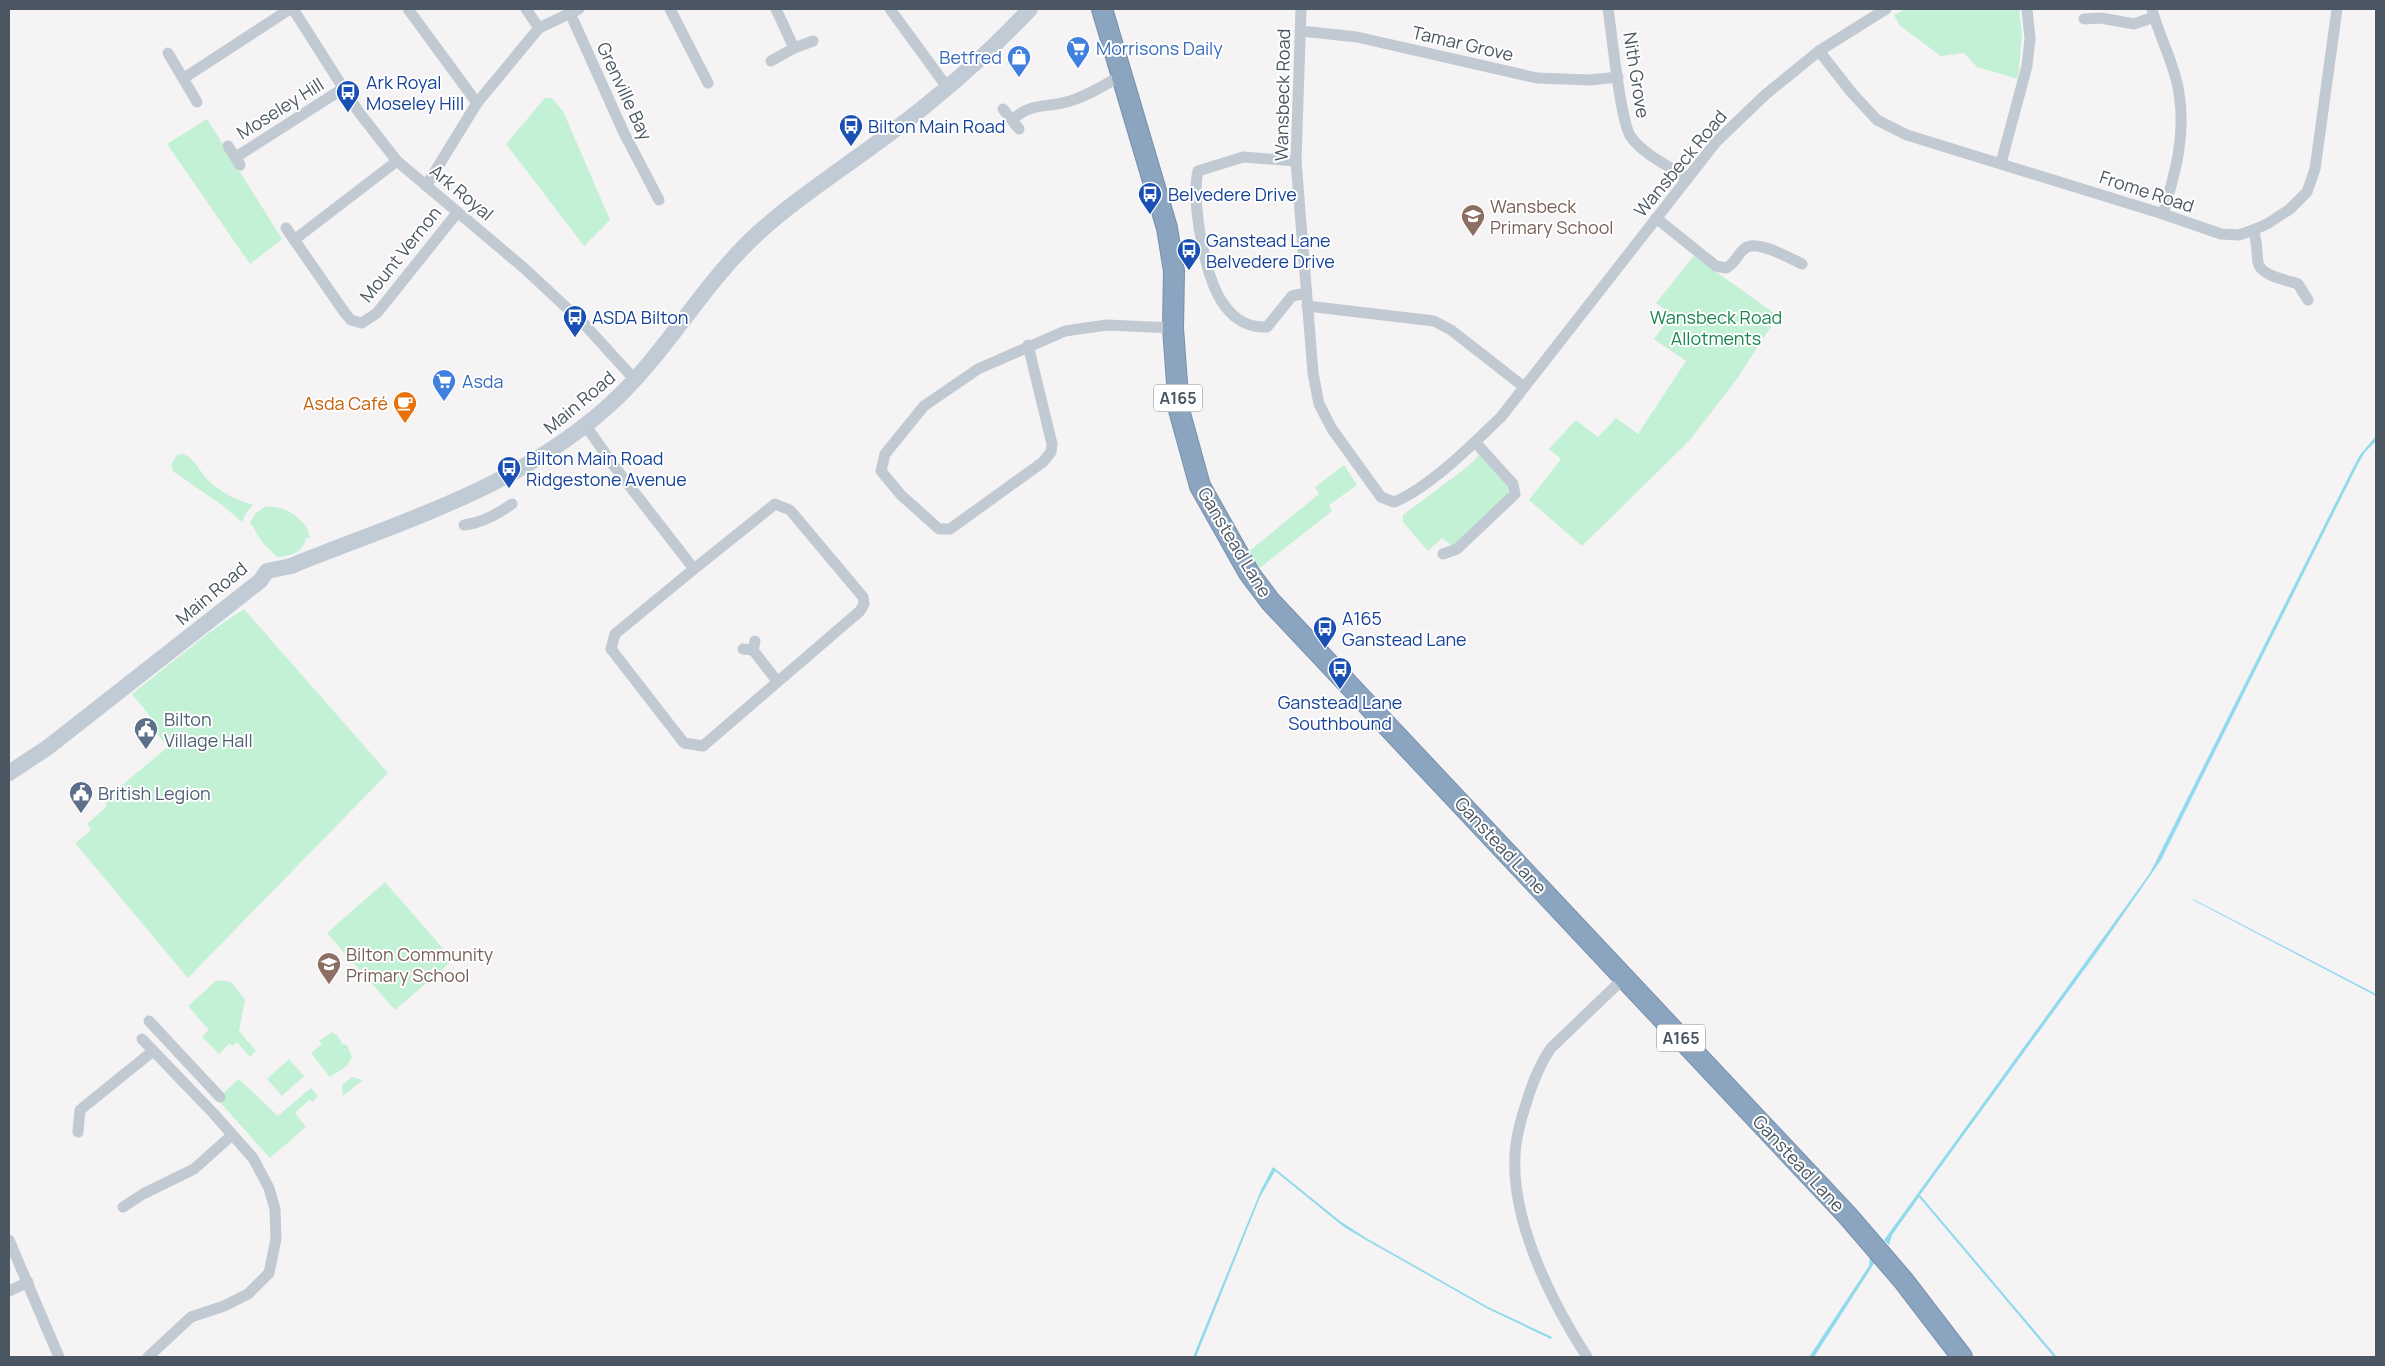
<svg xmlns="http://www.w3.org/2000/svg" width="2385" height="1366" font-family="Manrope,sans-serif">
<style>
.green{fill:#c3f1d5}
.water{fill:#90daee}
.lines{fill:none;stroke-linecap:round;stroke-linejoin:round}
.highway-casing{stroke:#7690ad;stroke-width:22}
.street{stroke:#c1cad2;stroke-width:11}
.secondary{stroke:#c1cbd6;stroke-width:16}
.highway{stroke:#8ba5c1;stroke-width:20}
.labels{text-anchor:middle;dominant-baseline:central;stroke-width:4;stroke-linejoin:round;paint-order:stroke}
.shield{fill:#fff;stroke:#808990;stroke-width:1}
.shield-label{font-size:16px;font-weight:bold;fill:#4a5661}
.street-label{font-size:18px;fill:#4a5661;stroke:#fff}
.shop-label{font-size:18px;fill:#366cbe;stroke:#fff;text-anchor:start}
.transit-label{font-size:18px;fill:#164399;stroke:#fff;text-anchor:start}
.education-label{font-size:18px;fill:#785e54;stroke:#fff;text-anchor:start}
.park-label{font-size:18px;fill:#17864f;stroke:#fff}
.food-label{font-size:18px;fill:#c56008;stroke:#fff;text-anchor:end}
.service-label{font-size:18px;fill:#4e5e75;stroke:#fff;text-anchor:start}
</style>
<rect width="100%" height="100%" fill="#f5f3f3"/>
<!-- green -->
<g class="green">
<polygon points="1905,9 2019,9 2022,33 2018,79 1977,67 1964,53 1941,56 1900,26 1894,15"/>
<polygon points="545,98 552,98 563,111 610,220 584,246 506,144"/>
<polygon points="207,119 282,239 250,264 167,144"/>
<polygon points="1694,256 1778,316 1736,380 1689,441 1582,546 1529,500 1561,459 1549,449 1576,420 1598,437 1616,418 1638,434 1686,361 1654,339 1672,315 1656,303"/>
<path d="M 182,454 C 194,456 200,473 209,481 C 221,493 237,500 253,505 L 246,513 L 242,522 L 222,505 L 174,472 L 171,465 L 177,455 Z"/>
<polygon points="1480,454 1509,487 1507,497 1453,547 1442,538 1428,551 1403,522 1403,515 1466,468"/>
<polygon points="1344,465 1357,485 1329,505 1332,511 1257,570 1247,553 1319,494 1315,487"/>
<path d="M 265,507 C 283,504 308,519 310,538 L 306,538 C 303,552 292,556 277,557 L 262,542 L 250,522 L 256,513 Z"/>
<polygon points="244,609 388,773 188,978 75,843 91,830 87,824 105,808 110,795 168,747 150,725 154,721 132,694 210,632"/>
<polygon points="385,882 453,960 395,1010 327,933"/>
<polygon points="217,980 231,982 245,1000 239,1031 256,1051 250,1057 237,1042 232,1046 230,1043 219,1054 202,1037 209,1030 188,1006"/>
<polygon points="332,1032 338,1036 342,1044 347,1045 352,1057 347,1066 330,1077 311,1053 322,1044 319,1041"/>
<polygon points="289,1059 304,1076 282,1096 267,1079"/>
<polygon points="352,1077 363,1080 343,1096 342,1085"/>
<polygon points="239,1079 278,1116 311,1088 318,1096 312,1102 310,1099 295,1113 306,1127 270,1158 217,1099"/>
</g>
<!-- water -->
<g class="water">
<polygon points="2376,436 2376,441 2365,452 2358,464 2161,860 2100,948 1920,1195 2057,1357 2054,1357 1919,1197 1892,1235 1889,1245 1884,1240 2150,873 2354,466 2360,455"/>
<polygon points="2193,899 2376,994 2376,996 2193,900"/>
<polygon points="1273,1167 1340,1221 1366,1238 1488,1307 1552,1337 1551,1339 1488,1309 1366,1240 1344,1227 1275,1171 1260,1197 1196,1357 1193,1357 1261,1190"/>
<polygon points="1870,1257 1875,1262 1814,1357 1809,1357 1869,1266"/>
</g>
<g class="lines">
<!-- highway casing -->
<g class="highway-casing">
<polyline id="highway" points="1102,9 1167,228 1174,271 1173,328 1179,410 1200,486 1249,573 1270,601 1847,1215 1903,1280 1962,1357"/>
</g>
<!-- street -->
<g class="street">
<polyline points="293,9 358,111 397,161 524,268 584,324 635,380"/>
<polyline points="408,9 477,103"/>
<polyline points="526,9 539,28"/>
<polyline points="670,9 708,83"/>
<polyline points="776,9 794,48"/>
<polyline points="890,9 947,87"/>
<path d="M 1301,9 L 1296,161 L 1313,373 L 1319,404 L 1332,429 L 1381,497 L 1394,502 C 1428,489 1474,443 1501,417 L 1716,142 L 1765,95 L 1819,51 L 1886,9"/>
<path d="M 1608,9 C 1612,33 1620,122 1631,137 C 1644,155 1669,166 1687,178"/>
<path d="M 2152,9 C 2159,37 2175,64 2179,93 C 2186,137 2175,173 2163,214"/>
<polyline points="570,13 624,133 659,200"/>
<polyline points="2084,19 2101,18 2134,24 2154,17"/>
<polyline points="1301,31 1357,37 1537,78 1590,80 1618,77"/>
<polyline points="1819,51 1852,93 1877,120 1907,135 2163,214 2221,234 2239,235 2253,230 2267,224 2290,209 2307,192 2315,169 2337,9"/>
<polyline points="168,53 197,102"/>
<polyline points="771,61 794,48 813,41"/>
<polyline points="184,78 290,9"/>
<polyline points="1003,109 1019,129"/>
<path d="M 1013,119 C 1032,102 1048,108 1070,101 C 1089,95 1105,85 1122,75"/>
<polyline points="228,146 240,165"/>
<polyline points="236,157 344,88"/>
<path d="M 1296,161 L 1243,157 L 1198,171 C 1191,202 1205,281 1225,306 C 1235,320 1250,328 1267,327 L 1292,296 L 1306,293"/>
<polyline points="2001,163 2027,66 2030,39 2027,9"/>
<polyline points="426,186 477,103 539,28 579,9"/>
<path d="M 1656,218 L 1716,266 L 1726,268 C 1735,264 1737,255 1744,249 C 1756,238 1789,258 1802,264"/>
<polyline points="286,228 345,313 351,320 362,323 377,313 457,213"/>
<path d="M 2253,230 C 2258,243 2256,249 2258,262 C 2260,276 2287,280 2298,284 L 2308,300"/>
<polyline points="294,240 397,161"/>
<polyline points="1307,306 1434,321 1451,330 1524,387"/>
<polyline points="1028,345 1052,444 1051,452 1043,462 950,529 939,529 901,495 881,471 885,454 924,406 978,369 1065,331 1107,325 1173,328"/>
<polyline points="586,426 614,466 694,569 775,504 790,510 863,597 864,604 860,611 703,746 684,743 611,649 615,634 694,569"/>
<path d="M 464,525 C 482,523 497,514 512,504"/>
<polyline points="1443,554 1457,549 1515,494 1513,484 1475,442"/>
<polyline points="743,649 753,650 755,641"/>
<polyline points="753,650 777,681"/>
<polyline points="149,1021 220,1097"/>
<polyline points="142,1039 214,1114 253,1158 269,1188 275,1209 276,1239 269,1273 248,1294 224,1306 191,1317 148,1357"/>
<polyline points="78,1132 80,1110 153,1051"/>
<polyline points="123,1207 143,1194 194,1169 232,1135"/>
<polyline points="9,1240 59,1357"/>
<polyline points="9,1291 28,1282"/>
<path d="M 1587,1357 C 1549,1298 1502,1205 1518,1133 C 1520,1123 1523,1113 1526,1104 C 1532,1084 1539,1065 1551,1048 L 1624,978"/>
</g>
<!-- secondary -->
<path class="secondary" d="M 9,773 L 47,748 L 260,581 L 267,571 L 291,566 C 407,519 527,485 619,396 C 670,346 705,282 757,234 C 798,197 845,167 889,134 C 939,97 987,55 1030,9"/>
<!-- highway -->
<use href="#highway" class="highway"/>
</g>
<!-- icons -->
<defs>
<g id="supermarket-pin" transform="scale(1.25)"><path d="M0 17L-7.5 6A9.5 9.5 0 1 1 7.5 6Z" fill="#3f7fe0" stroke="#fff"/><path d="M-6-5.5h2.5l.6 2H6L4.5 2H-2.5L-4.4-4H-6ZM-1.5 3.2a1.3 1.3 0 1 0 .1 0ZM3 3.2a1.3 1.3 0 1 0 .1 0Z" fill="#fff"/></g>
<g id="shop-pin" transform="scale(1.25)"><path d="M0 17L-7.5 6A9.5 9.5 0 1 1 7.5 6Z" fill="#3f7fe0" stroke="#fff"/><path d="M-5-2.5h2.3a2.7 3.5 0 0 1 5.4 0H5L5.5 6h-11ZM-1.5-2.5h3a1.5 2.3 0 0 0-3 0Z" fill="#fff"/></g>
<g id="bus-pin" transform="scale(1.25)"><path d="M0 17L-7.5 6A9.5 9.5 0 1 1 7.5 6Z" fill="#1a4fb4" stroke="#fff"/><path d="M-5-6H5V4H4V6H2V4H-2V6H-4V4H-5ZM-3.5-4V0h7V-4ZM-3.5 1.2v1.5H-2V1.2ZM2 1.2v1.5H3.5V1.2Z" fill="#fff"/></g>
<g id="school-pin" transform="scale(1.25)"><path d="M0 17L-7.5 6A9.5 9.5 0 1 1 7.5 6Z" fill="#8d6e63" stroke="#fff"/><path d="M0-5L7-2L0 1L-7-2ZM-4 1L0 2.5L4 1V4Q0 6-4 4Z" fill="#fff"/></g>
<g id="cafe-pin" transform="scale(1.25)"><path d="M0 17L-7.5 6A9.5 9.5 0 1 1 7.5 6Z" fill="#e8710a" stroke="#fff"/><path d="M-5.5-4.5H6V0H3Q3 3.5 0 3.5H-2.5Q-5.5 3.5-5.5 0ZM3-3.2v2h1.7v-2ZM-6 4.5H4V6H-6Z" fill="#fff"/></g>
<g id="civic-pin" transform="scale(1.25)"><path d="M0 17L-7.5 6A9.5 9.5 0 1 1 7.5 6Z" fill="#5c6f8a" stroke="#fff"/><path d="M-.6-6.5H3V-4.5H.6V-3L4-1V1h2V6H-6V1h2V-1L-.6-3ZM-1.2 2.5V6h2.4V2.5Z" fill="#fff"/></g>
</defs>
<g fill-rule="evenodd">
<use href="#supermarket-pin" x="1078" y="48"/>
<use href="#shop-pin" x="1019" y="57"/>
<use href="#bus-pin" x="348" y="92"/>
<use href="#bus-pin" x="851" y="126"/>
<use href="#bus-pin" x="1150" y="194"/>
<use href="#school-pin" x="1473" y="216"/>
<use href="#bus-pin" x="1189" y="250"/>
<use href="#bus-pin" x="575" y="317"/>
<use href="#supermarket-pin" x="444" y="381"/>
<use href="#cafe-pin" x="405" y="403"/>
<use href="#bus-pin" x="509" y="468"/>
<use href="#bus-pin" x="1325" y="628"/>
<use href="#bus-pin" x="1340" y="669"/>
<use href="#civic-pin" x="146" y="729"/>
<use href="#civic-pin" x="81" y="793"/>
<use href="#school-pin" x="329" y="964"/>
</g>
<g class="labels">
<!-- shield labels -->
<g class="shield">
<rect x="1154" y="384.5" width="48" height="27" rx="4"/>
<rect x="1657" y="1024.5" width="48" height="27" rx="4"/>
</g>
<g class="shield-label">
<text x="1178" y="398">A165</text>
<text x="1681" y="1038">A165</text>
</g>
<!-- street labels -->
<g class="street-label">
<text transform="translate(1463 43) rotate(13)">Tamar Grove</text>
<text transform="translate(1637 75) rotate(81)">Nith Grove</text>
<text transform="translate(625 91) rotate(65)">Grenville Bay</text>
<text transform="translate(1282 95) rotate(-89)">Wansbeck Road</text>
<text transform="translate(280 108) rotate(-32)">Moseley Hill</text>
<text transform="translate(1680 163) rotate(-50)">Wansbeck Road</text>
<text transform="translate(2147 191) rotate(18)">Frome Road</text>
<text transform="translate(462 192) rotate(40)">Ark Royal</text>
<text transform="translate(400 254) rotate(-51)">Mount Vernon</text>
<text transform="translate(579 402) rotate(-40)">Main Road</text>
<text transform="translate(1235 542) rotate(59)">Ganstead Lane</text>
<text transform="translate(211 593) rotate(-40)">Main Road</text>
<text transform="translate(1501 845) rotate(47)">Ganstead Lane</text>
<text transform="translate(1799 1163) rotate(47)">Ganstead Lane</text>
</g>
<!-- shop labels -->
<g class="shop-label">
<text x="1096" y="48">Morrisons Daily</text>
<text x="1002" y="57" text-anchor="end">Betfred</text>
<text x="462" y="381">Asda</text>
</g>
<!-- transit labels -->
<g class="transit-label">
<text x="366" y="82">Ark Royal<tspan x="366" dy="21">Moseley Hill</tspan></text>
<text x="868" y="126">Bilton Main Road</text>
<text x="1168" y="194">Belvedere Drive</text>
<text x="1206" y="240">Ganstead Lane<tspan x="1206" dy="21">Belvedere Drive</tspan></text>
<text x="592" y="317">ASDA Bilton</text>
<text x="526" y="458">Bilton Main Road<tspan x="526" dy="21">Ridgestone Avenue</tspan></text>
<text x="1342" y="618">A165<tspan x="1342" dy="21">Ganstead Lane</tspan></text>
<text x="1340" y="702" text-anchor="middle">Ganstead Lane<tspan x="1340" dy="21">Southbound</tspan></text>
</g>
<!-- education labels -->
<g class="education-label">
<text x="1490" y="206">Wansbeck<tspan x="1490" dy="21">Primary School</tspan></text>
<text x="346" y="954">Bilton Community<tspan x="346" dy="21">Primary School</tspan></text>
</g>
<!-- park labels -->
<g class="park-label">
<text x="1716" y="317">Wansbeck Road<tspan x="1716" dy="21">Allotments</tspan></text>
</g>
<!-- food labels -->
<g class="food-label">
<text x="388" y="403">Asda Café</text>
</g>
<!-- service labels -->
<g class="service-label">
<text x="164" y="719">Bilton<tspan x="164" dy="21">Village Hall</tspan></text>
<text x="98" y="793">British Legion</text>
</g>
</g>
<!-- border -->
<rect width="2385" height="1366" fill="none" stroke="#4a5661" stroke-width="20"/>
</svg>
